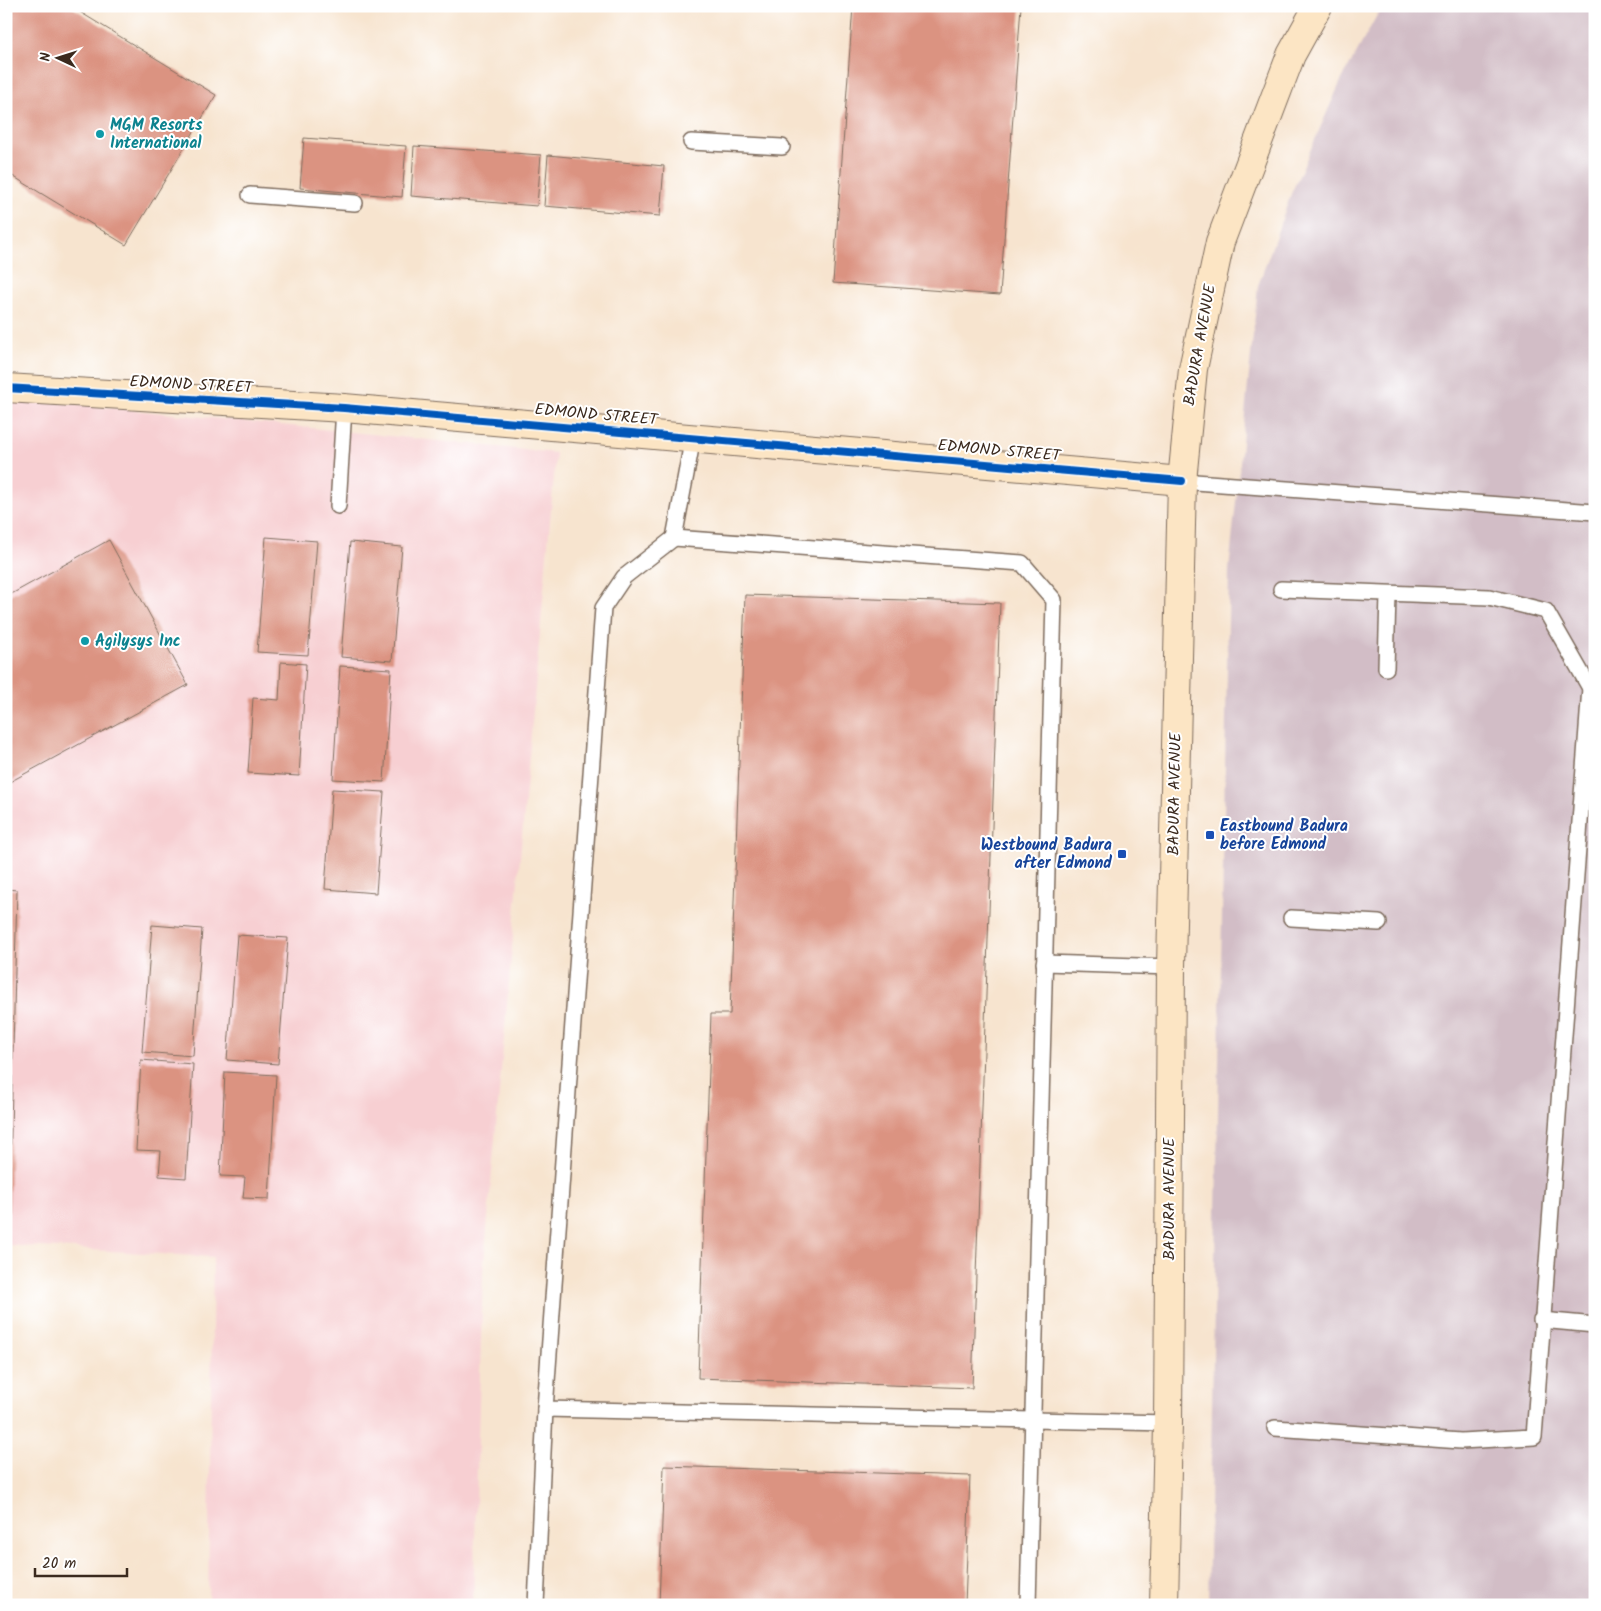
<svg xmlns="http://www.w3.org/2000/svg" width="1601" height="1611" font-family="Kalam,sans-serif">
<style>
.built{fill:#f7cfd2}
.industrial{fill:#d2bdc6}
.building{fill:#db9381}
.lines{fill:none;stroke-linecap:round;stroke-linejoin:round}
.lane-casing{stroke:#7d6b5c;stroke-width:18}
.secondary-casing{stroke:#7d6b5c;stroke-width:30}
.lane{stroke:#fff;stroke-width:15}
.secondary{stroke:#fce5c4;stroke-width:28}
.cycleway-casing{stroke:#fff;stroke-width:11}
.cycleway{stroke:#0057b8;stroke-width:8}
.culture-dot{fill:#0f9aa8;stroke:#fff;stroke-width:2}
.transit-dot{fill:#1a4fb4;stroke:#fff;stroke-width:2}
.labels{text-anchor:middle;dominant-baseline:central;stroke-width:4;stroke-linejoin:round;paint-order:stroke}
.culture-label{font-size:16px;font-weight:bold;fill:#0d838f;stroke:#fff;text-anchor:start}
.street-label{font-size:16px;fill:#3b2a1e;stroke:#fff}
.transit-label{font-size:16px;font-weight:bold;fill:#164399;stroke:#fff;text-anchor:start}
</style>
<rect width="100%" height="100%" fill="#fff"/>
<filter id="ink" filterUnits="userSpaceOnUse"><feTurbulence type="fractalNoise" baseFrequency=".02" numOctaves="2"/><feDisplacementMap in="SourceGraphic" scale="10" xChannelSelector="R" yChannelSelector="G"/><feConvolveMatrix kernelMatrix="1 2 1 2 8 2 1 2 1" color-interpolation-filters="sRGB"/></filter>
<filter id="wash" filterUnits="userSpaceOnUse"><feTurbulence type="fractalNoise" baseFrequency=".0096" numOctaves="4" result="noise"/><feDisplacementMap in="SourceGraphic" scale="20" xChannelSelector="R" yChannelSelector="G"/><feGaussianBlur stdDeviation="1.12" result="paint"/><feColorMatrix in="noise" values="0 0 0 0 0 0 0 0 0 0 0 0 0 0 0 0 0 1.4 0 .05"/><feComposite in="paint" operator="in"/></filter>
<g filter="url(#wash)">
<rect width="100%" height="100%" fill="#f7e4cf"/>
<!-- built -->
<polygon class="built" points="6,397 556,453 483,1273 473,1605 208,1605 213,1257 6,1245"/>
<!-- industrial -->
<polygon class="industrial" points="1382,6 1595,6 1595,1605 1208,1605 1229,570 1258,286 1291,194 1340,83"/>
<g id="blocks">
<!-- building -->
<g class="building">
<polygon points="6,6 70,6 216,95 126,245 6,172"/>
<polygon points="853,6 1021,6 1000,295 833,283"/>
<polygon points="304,138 406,146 402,197 300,188"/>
<polygon points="414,146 541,155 537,206 411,196"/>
<polygon points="548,155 664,166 660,216 544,206"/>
<polygon points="266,537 317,541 308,655 257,652"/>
<polygon points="109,540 188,685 6,784 6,597"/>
<polygon points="350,542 402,547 392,661 341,657"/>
<polygon points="745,595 1000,603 972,1388 698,1378 711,1014 730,1014"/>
<polygon points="281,662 306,664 299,776 248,773 253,698 279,700"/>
<polygon points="340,666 391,669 384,782 333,779"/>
<polygon points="332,789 384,792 376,893 325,889"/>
<polygon points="6,889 17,890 9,1211 6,1211"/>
<polygon points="152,925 202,929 193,1056 142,1052"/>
<polygon points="237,935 288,938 278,1064 227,1060"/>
<polygon points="141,1060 193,1064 186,1178 159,1176 161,1151 136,1150"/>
<polygon points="225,1072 276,1075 269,1199 243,1198 245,1177 220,1176"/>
<polygon points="664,1466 970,1476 965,1605 659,1605"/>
</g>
</g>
</g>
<g filter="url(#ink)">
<use href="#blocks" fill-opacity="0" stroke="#7d6b5c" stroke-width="1"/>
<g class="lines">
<!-- lane casing -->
<g class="lane-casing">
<g id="lane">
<polyline points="691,142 782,147"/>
<polyline points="250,195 355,203"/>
<polyline points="693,437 674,538 624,577 603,608 545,1409 1168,1423"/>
<polyline points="1182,481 1595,512"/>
<polyline points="338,506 344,408"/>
<polyline points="674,538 1022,563 1054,600 1028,1605"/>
<polyline points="1281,589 1489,597 1546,611 1590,688"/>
<polyline points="1386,668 1388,595"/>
<polyline points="1291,918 1379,923"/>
<polyline points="1044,963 1171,967"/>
<polyline points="1541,1320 1595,1325"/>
<polyline points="1275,1428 1461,1441 1534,1437 1590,688 1595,683"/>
<polyline points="536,1605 545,1409"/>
</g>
</g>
<!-- secondary casing -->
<g class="secondary-casing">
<g id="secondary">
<polyline points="6,388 344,408 1182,481"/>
<polyline points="1164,1605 1168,1423 1171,967 1182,481 1193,369 1220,242 1291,55 1318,6"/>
</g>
</g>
<!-- lane -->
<use href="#lane" class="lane"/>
<!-- secondary -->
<use href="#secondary" class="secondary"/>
<!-- cycleway casing -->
<g class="cycleway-casing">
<polyline id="cycleway" points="6,388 344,408 1182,481"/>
</g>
<!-- cycleway -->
<use href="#cycleway" class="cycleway"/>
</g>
</g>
<!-- markers -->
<g class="culture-dot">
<circle cx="100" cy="134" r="5"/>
<circle cx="85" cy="641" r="5"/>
</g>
<g class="transit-dot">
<rect x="1205" y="830" width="10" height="10" rx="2.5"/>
<rect x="1117" y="849" width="10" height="10" rx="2.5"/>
</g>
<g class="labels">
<!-- culture labels -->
<g class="culture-label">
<text x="110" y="125">MGM Resorts<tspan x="110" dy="18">International</tspan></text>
<text x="95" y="641">Agilysys Inc</text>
</g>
<!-- street labels -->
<g class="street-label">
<text transform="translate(1200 345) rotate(-80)">BADURA AVENUE</text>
<text transform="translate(191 385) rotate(3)">EDMOND STREET</text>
<text transform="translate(596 415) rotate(5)">EDMOND STREET</text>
<text transform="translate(999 451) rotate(5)">EDMOND STREET</text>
<text transform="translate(1175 794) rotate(-89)">BADURA AVENUE</text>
<text transform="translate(1169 1199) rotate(-90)">BADURA AVENUE</text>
</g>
<!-- transit labels -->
<g class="transit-label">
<text x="1220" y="826">Eastbound Badura<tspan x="1220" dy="18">before Edmond</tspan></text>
<text x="1112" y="845" text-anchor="end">Westbound Badura<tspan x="1112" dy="18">after Edmond</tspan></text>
</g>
</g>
<!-- margin -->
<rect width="1601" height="1611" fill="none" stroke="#fff" stroke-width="25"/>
<!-- north arrow -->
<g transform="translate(58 58) rotate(274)" stroke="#ffffff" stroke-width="4" paint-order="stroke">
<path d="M0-4L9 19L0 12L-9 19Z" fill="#3b2a1e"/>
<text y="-8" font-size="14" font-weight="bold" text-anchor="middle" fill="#3b2a1e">N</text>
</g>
<!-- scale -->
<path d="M35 1568v8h92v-8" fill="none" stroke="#3b2a1e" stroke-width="2.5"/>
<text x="42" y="1568" font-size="15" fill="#3b2a1e" stroke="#ffffff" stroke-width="4" paint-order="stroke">20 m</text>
</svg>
